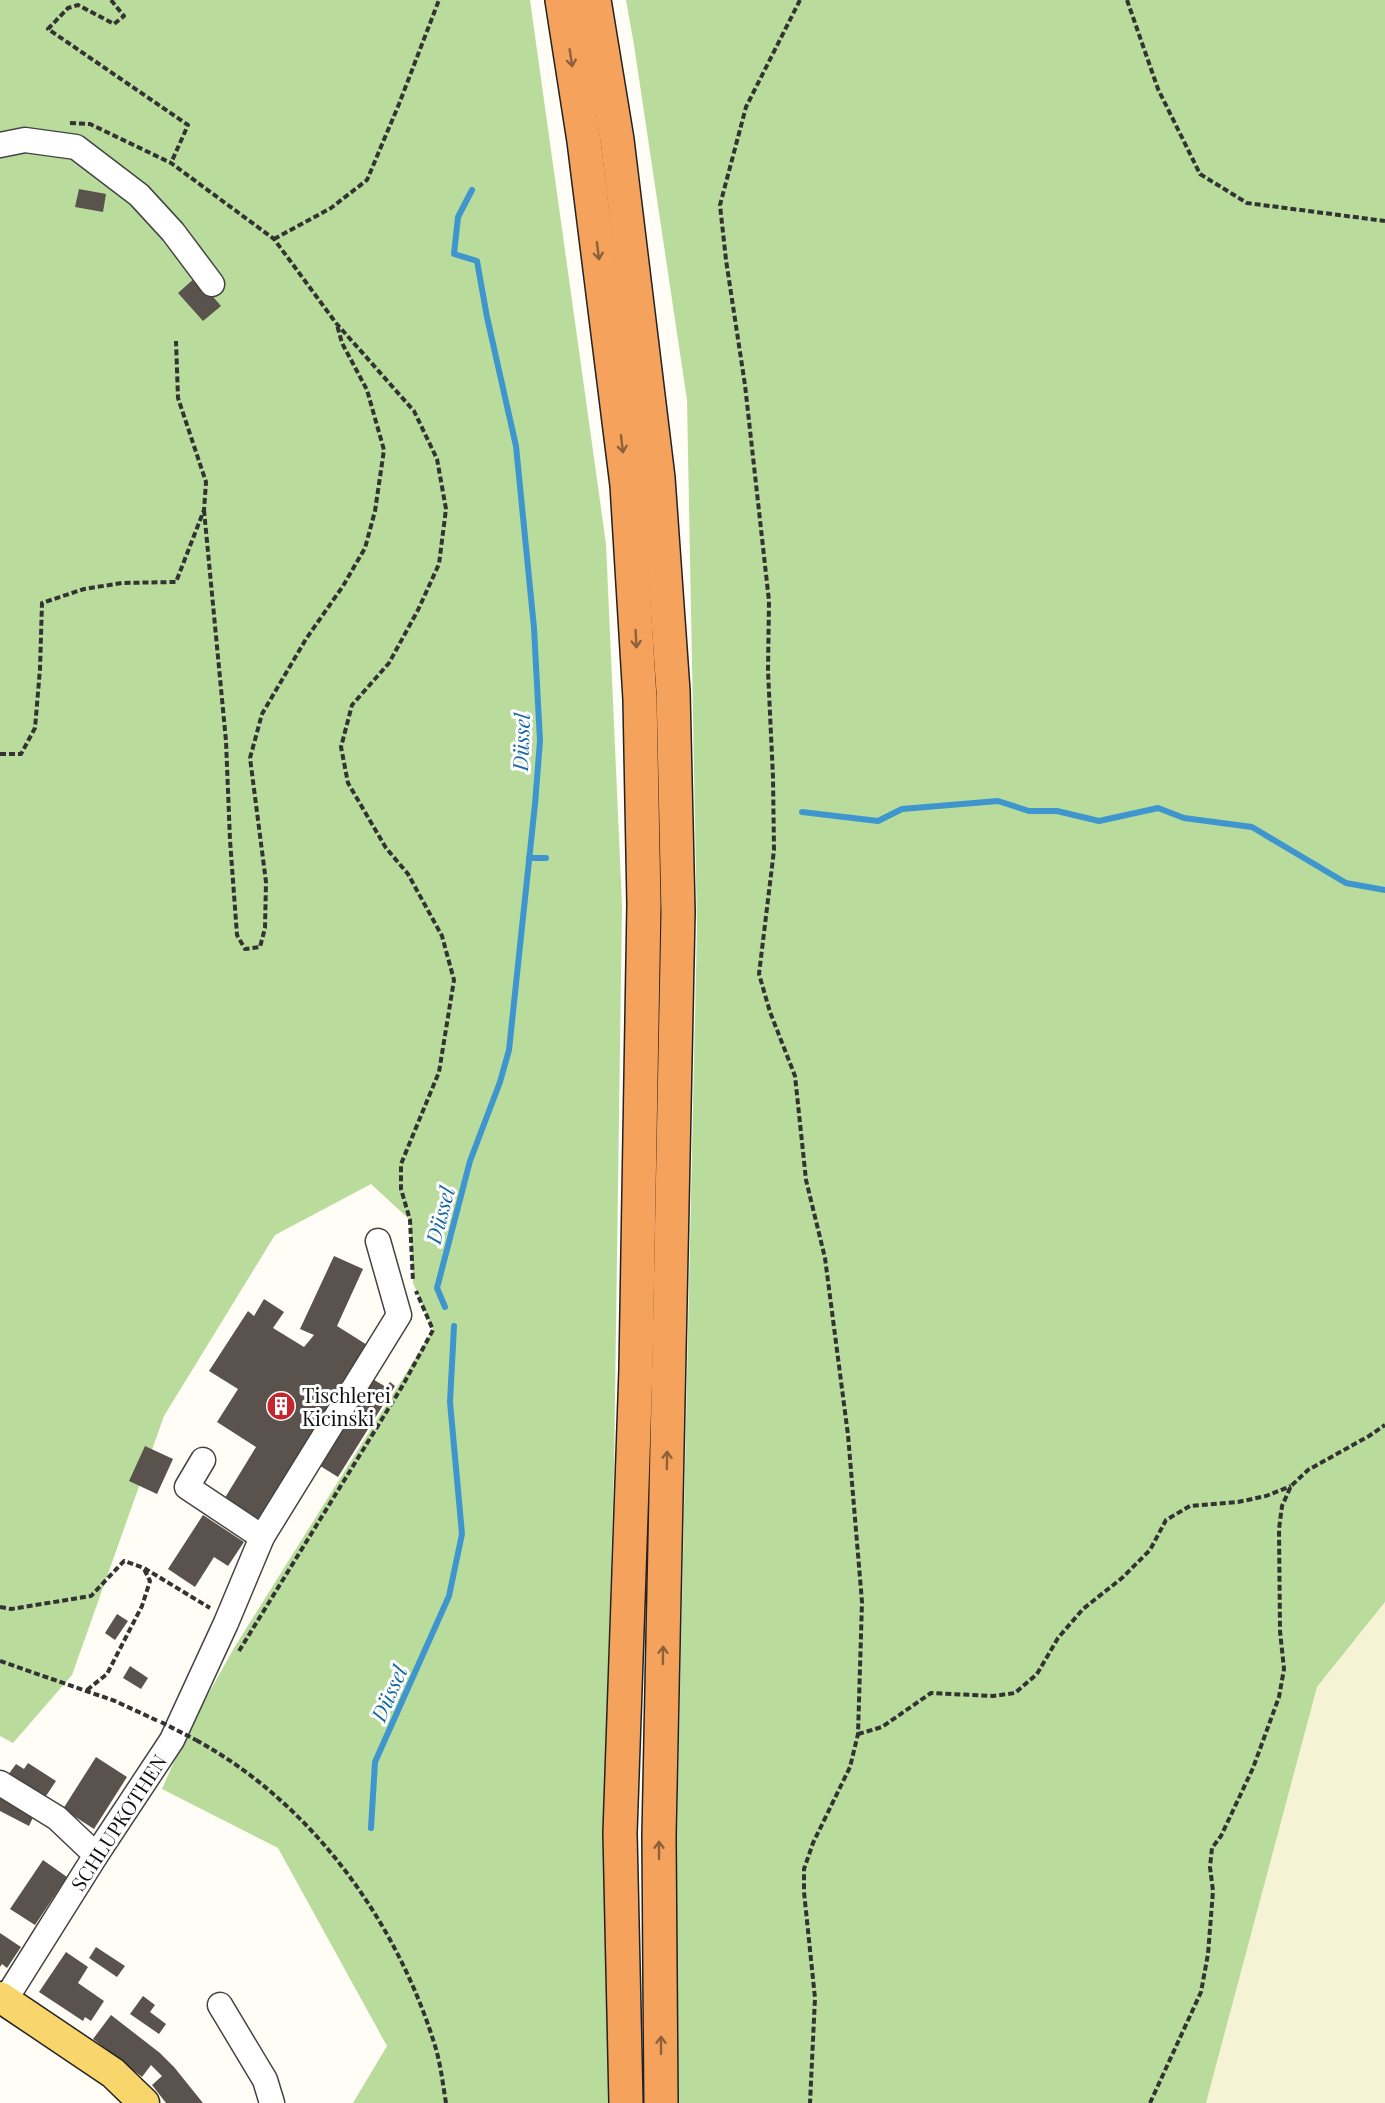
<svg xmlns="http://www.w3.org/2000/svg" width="1385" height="2103" font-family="'Playfair Display',serif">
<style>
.farmland{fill:#f6f3d4}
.forest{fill:#b9dc9c}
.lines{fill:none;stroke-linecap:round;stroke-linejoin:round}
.stream{stroke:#3f96cf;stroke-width:6}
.building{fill:#5a524d}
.minor-casing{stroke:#444;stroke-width:27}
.major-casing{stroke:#222;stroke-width:33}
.highway-casing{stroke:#222;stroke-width:36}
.path{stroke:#333;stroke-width:4;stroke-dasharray:6 3;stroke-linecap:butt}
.minor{stroke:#fff;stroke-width:24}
.major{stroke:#f9d66b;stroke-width:30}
.highway{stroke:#f5a25d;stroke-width:33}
.path-bridge{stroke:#333;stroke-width:4;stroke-dasharray:6 3;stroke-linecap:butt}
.oneway{stroke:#8e613b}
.labels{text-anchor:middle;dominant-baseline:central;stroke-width:6;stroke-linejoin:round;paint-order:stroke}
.poi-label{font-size:20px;fill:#111;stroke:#fff;text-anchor:start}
.street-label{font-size:20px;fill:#111;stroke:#fff}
.water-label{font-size:21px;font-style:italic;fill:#1768a6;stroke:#fff}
</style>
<rect width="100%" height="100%" fill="#fffdf5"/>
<!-- farmland -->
<polygon class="farmland" points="1385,1602 1385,2103 1206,2103 1317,1687"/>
<!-- forest -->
<g class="forest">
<polygon points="0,0 530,0 606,544 622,905 614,1468 607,1703 614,2103 353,2103 387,2046 278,1848 162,1789 187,1732 234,1648 433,1330 413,1283 410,1220 371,1184 275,1235 164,1416 72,1675 13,1743 0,1736"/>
<polygon points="626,0 1385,0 1385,1602 1317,1687 1206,2103 679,2103 674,1965 697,927 687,400 634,45"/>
</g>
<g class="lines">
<!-- stream -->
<g class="stream">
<polyline points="802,812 878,821 902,809 998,801 1029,811 1057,811 1099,821 1158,808 1184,818 1252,827 1346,883 1385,890"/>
<polyline points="529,858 546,858"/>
<polyline points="445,1307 437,1288 470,1161 500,1082 509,1050 535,804 540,741 534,628 516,446 487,317 477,261 454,254 458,217 472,190"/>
<polyline points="371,1828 375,1762 449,1596 462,1534 450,1402 454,1326"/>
</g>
</g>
<!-- building -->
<g class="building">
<polygon points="79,189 106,194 103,212 75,207"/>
<polygon points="196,277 221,306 203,321 178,293"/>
<polygon points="334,1256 363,1269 337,1326 372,1348 260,1526 223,1501 256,1447 217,1422 238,1389 209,1371 248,1311 254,1316 264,1299 284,1312 273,1328 304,1347 314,1335 300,1329"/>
<polygon points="371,1378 386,1387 390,1382 395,1386 338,1477 317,1464"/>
<polygon points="145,1446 173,1459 157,1494 129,1481"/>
<polygon points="203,1515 244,1542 228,1566 214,1557 195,1587 168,1569"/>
<polygon points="117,1614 128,1621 115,1640 105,1633"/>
<polygon points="130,1666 148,1678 141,1689 123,1678"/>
<polygon points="96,1757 127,1777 94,1829 63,1809"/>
<polygon points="28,1763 56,1781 44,1799 8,1775 16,1764 24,1769"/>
<polygon points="0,1793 36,1811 29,1826 0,1811"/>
<polygon points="43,1860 67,1877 35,1925 10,1909"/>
<polygon points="0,1933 21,1947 7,1968 2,1964 0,1967"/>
<polygon points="96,1947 125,1966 117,1977 89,1958"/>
<polygon points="66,1952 88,1967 78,1983 104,2001 91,2021 85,2017 83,2021 39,1992"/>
<polygon points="143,1996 155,2005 150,2012 166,2024 159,2034 130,2014"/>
<polygon points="111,2015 160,2053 174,2067 203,2103 166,2103 152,2085 162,2076 151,2065 142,2077 93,2039"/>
</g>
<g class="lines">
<!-- minor casing -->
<g class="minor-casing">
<g id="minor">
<polyline points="0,145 25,140 76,147 139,195 173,232 212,284"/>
<polyline points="203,1460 187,1487 262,1537"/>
<polyline points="0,1783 57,1818 96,1855"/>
<polyline points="5,2000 96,1855 172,1740 226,1623 262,1537 399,1315 378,1241"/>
<polyline points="220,2005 265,2080 272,2103"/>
</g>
</g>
<!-- major casing -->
<g class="major-casing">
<polyline id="major" points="0,1997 113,2073 144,2103"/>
</g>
<!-- highway casing -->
<g class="highway-casing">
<g id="highway">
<polyline points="562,0 584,141 627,485 640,699 644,904 636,1369 620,1833 626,2103"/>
<polyline points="594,0 617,140 658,478 673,691 678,912 659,1836 661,2103"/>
</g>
</g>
<!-- path -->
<g class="path">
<polyline points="111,0 124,16 114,24 78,5 68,8 48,29 188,125 171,163"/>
<polyline points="800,0 746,107 720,205 726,260 745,385 769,601 768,671 773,777 774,850 759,974 770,1012 795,1076 806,1180 825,1258 848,1435 862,1602 858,1734 850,1767 813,1843 804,1869 804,1892 815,1998 810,2103"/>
<polyline points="1127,0 1158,89 1200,174 1247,203 1385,221"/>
<polyline points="70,123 90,124 171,163 274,239 336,323 414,411 437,459 446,509 439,564 418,610 389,663 352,705 341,747 348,783 386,848 408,874 442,936 454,980 439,1072 401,1164 401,1189 410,1220 413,1281"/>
<polyline points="274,239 331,208 367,180 399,104 439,0"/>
<polyline points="204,510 226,741 230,840 237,935 245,949 260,947 265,928 266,882 250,758 262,714 306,639 343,586 365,548 375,511 384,450 367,390 342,343 337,325"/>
<polyline points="0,754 21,754 35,728 40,669 42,603 84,589 122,583 176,582 204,510 206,482 178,398 176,341"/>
<polyline points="0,1607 11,1609 91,1596 124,1561 144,1568 210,1608"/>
<polyline points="239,1651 403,1385 433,1330 416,1291"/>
<polyline points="0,1661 115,1701 158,1721"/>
<polyline points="87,1690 107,1674 142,1606 150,1581 144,1569"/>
<polyline points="858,1734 882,1727 931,1693 993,1696 1015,1693 1037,1674 1058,1638 1083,1609 1122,1578 1150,1550 1166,1520 1190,1506 1238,1502 1266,1496 1291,1486"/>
<path d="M 196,1740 C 313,1804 398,1923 436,2049 C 441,2067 443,2085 446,2103"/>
<polyline points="1150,2103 1201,1992 1208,1954 1213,1891 1210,1867 1212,1848 1221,1836 1253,1768 1279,1697 1284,1669 1280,1631 1279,1529 1282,1506 1291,1486 1308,1470 1369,1436 1385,1425"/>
</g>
<!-- minor -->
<use href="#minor" class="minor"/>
<!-- major -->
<use href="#major" class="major"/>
<!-- highway -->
<use href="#highway" class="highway"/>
<!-- path-bridge -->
<polyline class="path-bridge" points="161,1722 196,1740"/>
</g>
<!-- one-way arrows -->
<defs><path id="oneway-shaft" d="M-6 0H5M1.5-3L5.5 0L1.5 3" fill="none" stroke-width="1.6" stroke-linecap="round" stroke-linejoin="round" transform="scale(1.5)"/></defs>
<g class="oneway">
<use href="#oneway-shaft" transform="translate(571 58) rotate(81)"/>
<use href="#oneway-shaft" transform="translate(598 251) rotate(83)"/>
<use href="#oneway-shaft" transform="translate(622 444) rotate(83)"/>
<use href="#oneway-shaft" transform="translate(636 639) rotate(87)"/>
<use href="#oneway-shaft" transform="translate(667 1460) rotate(-89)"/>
<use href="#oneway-shaft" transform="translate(663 1655) rotate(-89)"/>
<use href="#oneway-shaft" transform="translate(659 1850) rotate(-90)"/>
<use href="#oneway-shaft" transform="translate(661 2045) rotate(-90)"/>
</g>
<!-- icons -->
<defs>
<g id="building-disc" transform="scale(1.5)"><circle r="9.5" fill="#c4262e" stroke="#fff"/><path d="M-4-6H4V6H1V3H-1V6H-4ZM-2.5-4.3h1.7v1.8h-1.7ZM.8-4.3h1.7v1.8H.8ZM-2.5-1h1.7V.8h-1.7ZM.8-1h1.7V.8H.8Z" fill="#fff"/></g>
</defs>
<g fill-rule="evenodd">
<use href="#building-disc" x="281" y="1406"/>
</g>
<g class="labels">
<!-- poi labels -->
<g class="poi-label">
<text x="302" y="1394">Tischlerei<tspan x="302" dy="23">Kicinski</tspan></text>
</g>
<!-- street labels -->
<g class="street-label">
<text transform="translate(118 1822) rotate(-57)">SCHLUPKOTHEN</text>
</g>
<!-- water labels -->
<g class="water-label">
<text transform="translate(520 742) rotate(-88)">Düssel</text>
<text transform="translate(439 1215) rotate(-75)">Düssel</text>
<text transform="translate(388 1693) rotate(-66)">Düssel</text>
</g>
</g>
</svg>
